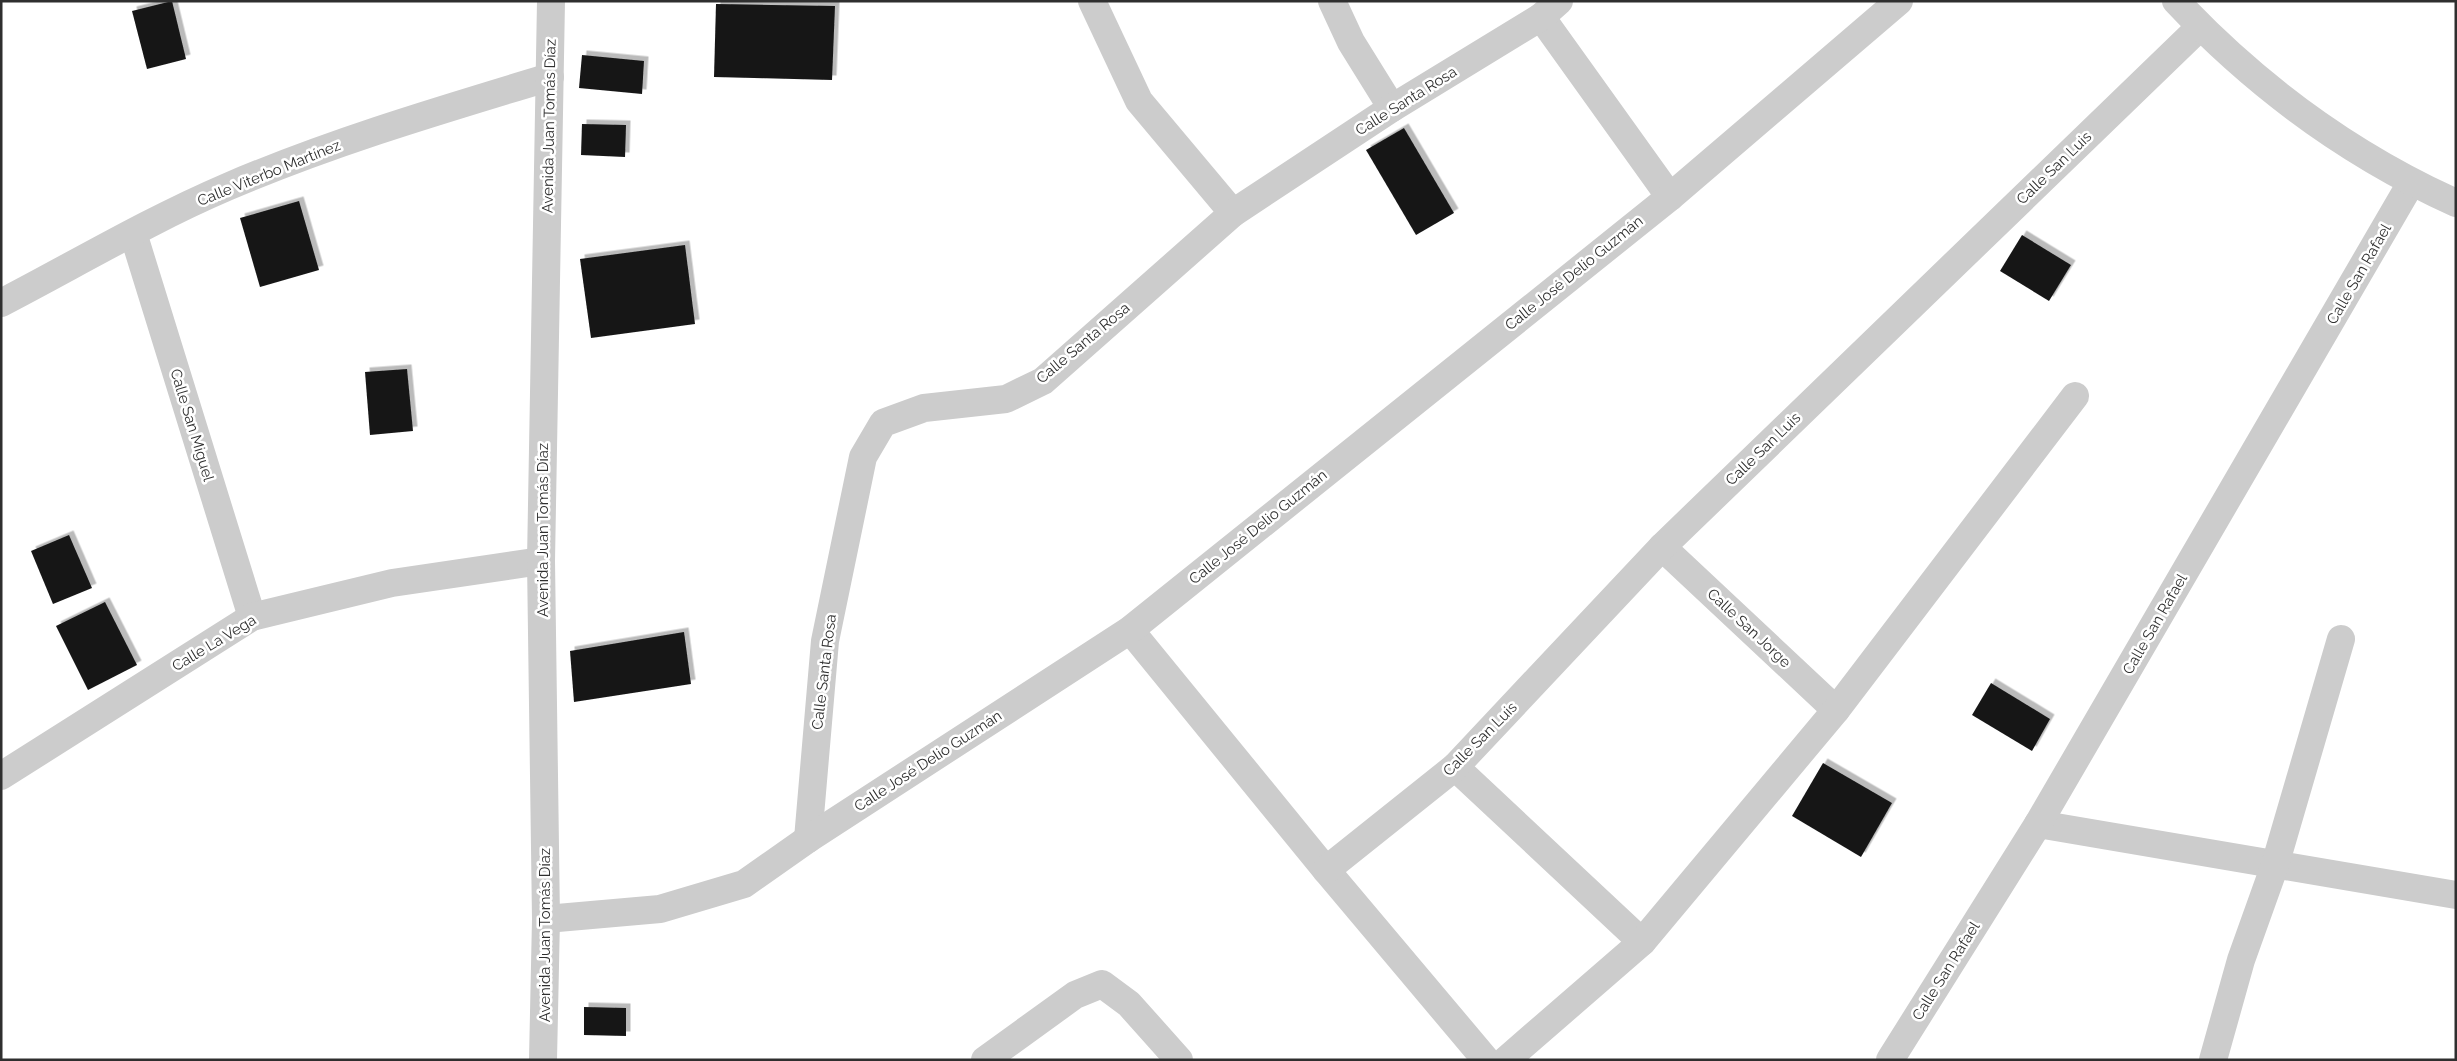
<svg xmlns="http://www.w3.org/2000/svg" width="2457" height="1061" font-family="Raleway,sans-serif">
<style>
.building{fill:#161616;filter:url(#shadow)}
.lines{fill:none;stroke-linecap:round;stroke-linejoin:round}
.minor{stroke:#ccc;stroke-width:28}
.tertiary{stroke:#ccc;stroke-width:28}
.labels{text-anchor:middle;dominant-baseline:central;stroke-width:5;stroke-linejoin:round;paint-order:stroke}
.street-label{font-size:15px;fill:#2f2f2f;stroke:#fff}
</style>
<defs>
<filter id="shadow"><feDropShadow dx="4.5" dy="-4.5" stdDeviation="0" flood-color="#0004"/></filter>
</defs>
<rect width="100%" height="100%" fill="#fff"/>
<!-- building -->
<g class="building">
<polygon points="172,1 186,59 147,69 132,11"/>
<polygon points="716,4 835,6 832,80 714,77"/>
<polygon points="582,55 644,61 642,94 579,88"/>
<polygon points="582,124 626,125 625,157 581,155"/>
<polygon points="1404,128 1454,213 1416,235 1366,150"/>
<polygon points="299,201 319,270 260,287 240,218"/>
<polygon points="2022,235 2071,265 2049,301 2000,271"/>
<polygon points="685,245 695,324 591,338 580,259"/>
<polygon points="407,369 413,431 370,435 365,372"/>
<polygon points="69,535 92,588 53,604 31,551"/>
<polygon points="105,602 137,665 88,690 56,626"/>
<polygon points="684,632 691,684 574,702 570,651"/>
<polygon points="1991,683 2050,719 2032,751 1972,715"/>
<polygon points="1823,763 1892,803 1861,857 1792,816"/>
<polygon points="584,1007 626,1008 626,1036 584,1035"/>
</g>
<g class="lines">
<!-- minor -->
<g class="minor">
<polyline points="1092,1 1139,101 1233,213"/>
<polyline points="1332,1 1351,42 1392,108"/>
<polyline points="1541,17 1670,197"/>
<polyline points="133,233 252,617"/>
<path d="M 1,303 C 76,264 150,220 227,187 C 332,142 441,110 550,77"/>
<polyline points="1662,547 1836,710"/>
<polyline points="1130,630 1326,870 1486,1060"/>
<polyline points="1455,767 1642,942"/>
<polyline points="1,776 252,617 392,583 541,561"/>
<polyline points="2038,824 2456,895"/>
<polyline points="808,839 825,641 863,457 883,423 924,408 1006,399 1043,381 1233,213 1392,108 1541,17 1559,1"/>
<polyline points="1326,870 1455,767 1662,547 2200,27"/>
<polyline points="546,919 660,909 744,884 808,839 1130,630 1670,197 1899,1"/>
<polyline points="985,1060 1075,995 1102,984 1129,1004 1179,1060"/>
<polyline points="1506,1060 1642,942 1836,710 2075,396"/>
<polyline points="1890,1060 2038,824 2411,183"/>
<polyline points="2213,1060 2241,960 2275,865 2341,639"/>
</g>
<!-- tertiary -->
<g class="tertiary">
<path d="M 2176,1 C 2256,86 2350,155 2456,203"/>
<polyline points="543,1060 546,919 541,561 551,1"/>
</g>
</g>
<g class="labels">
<!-- street labels -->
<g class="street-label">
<text transform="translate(1406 101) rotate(-32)">Calle Santa Rosa</text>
<text transform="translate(549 126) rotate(-89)">Avenida Juan Tomás Díaz</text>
<text transform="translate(2054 168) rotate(-44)">Calle San Luis</text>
<text transform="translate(269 173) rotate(-22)">Calle Viterbo Martínez</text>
<text transform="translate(1574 273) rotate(-39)">Calle José Delio Guzmán</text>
<text transform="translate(2359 274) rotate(-60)">Calle San Rafael</text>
<text transform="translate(1083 343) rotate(-40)">Calle Santa Rosa</text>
<text transform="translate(192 425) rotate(73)">Calle San Miguel</text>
<text transform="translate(1763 449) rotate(-44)">Calle San Luis</text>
<text transform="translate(1258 527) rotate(-39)">Calle José Delio Guzmán</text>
<text transform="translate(543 530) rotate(-90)">Avenida Juan Tomás Díaz</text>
<text transform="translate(2155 624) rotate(-60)">Calle San Rafael</text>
<text transform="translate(1749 628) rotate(43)">Calle San Jorge</text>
<text transform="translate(214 643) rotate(-31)">Calle La Vega</text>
<text transform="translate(824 672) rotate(-83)">Calle Santa Rosa</text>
<text transform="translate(1480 739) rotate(-45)">Calle San Luis</text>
<text transform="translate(928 761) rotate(-33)">Calle José Delio Guzmán</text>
<text transform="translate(545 935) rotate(-90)">Avenida Juan Tomás Díaz</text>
<text transform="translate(1946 971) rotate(-58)">Calle San Rafael</text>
</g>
</g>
<!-- border -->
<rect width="2457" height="1061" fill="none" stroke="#2f2f2f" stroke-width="5"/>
</svg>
